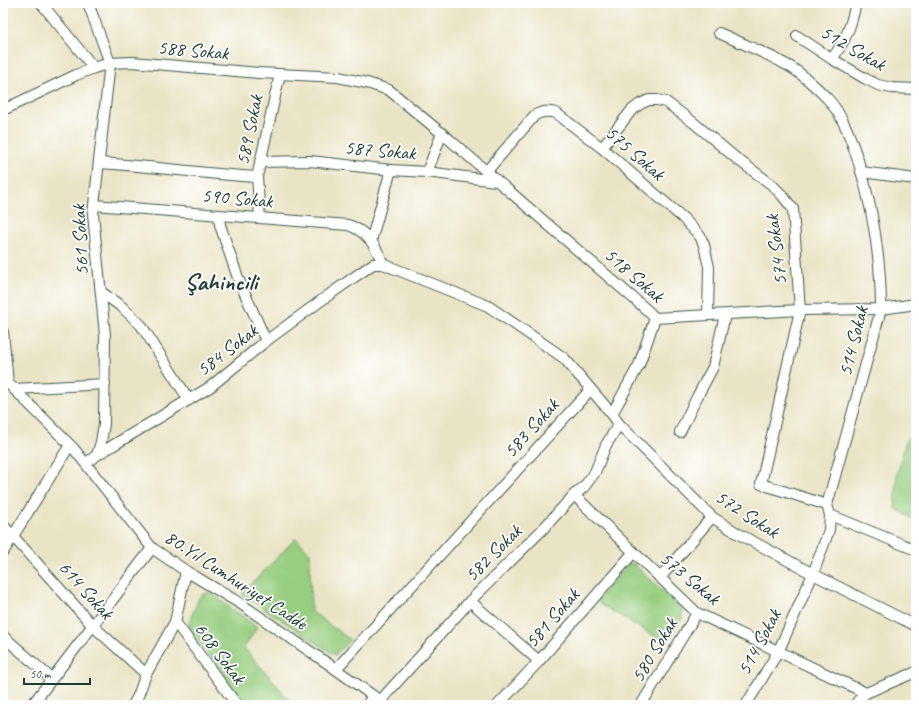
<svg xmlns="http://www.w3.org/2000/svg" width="919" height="708" font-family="Caveat,sans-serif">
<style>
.green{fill:#97ce80;stroke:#5b865a}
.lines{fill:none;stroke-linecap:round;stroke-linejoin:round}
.minor-casing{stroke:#3d564a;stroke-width:12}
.minor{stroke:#fff;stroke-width:10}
.labels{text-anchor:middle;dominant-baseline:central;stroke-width:3.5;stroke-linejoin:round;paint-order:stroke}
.street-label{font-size:20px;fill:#1f3d34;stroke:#fff}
.district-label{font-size:24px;font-weight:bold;fill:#1f3d34;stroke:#fff}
</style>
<rect width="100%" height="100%" fill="#fff"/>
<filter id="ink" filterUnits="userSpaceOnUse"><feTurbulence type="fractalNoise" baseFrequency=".025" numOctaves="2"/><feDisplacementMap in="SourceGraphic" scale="8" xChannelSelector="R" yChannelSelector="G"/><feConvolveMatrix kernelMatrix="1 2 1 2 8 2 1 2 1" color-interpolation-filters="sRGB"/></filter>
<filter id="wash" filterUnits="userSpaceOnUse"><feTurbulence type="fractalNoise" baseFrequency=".012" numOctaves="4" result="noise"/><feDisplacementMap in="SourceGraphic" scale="16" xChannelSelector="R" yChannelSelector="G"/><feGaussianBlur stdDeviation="0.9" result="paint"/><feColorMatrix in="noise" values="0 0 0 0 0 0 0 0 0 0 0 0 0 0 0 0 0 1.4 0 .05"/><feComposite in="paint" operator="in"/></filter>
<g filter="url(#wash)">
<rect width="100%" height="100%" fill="#eae4c6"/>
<!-- green -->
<g class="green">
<polygon points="916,427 916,521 895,508 897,474 906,441"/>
<polygon points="296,538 310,553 311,611 350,640 335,655 242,594"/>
<polygon points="629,563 634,564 682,609 682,619 664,642 600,604 598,599"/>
<polygon points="209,592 257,627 244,648 294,705 245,705 190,630 189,622 200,596"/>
</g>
</g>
<g filter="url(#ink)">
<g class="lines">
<!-- minor casing -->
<g class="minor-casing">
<g id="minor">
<polyline points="41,3 94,68"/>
<polyline points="88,3 110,63 93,214 105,335 104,424 101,442 97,455"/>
<path d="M 719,33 C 741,43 764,52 785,64 C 798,70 817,88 827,98 C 843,115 851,139 858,160 C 873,209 881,258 881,309 L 827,505 L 830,515 L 829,530 L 813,574 L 778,652 L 746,705"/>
<polyline points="797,36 832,59 866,79 878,85 892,88 916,89"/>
<path d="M 832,59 C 846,40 851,26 856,3"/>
<polyline points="3,110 76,75 94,68 110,63 132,62 259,73 338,77 367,83 389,90 450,140 647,310 655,318 800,310 881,309 916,304"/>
<polyline points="602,148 631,111 640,104 649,100 657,100 666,102 694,123 737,159 771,184 782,195 793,209 800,310 761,484 827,505"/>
<polyline points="260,162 310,161 391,170 427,172 496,181"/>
<path d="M 99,163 C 152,166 204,174 257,177"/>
<polyline points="427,172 442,133"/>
<path d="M 486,172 L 535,115 C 543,111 547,111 556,113 L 602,148 L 683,218 L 700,236 L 704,245 L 709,267 L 708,315"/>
<polyline points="861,172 916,179"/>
<path d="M 94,205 L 348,225 C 367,231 376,246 383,264"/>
<polyline points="219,216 220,225 238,278 266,341"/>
<polyline points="260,218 257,177 280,74"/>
<polyline points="371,241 391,170"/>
<polyline points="101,292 122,307 141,325 189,400"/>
<polyline points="3,332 8,383"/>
<polyline points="3,378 74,449 152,548 186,571 241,604 327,663 386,705"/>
<polyline points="14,389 105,384"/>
<polyline points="612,414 639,365 655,318"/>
<polyline points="680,432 697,397 713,367 725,315"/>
<polyline points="86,463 97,455 210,387 266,341 326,297 373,264 383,264 488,306 564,358 612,414 619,424 712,517 737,533 813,574 916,626"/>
<polyline points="574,495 697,613 866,693"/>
<polyline points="830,515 916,550"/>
<polyline points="3,525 92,625 146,674"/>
<polyline points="3,552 70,445"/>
<polyline points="660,578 712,517"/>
<polyline points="470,601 539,661"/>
<polyline points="175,622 237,705"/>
<polyline points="3,636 52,679"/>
<polyline points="336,669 590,390"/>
<polyline points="380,701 470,601 542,530 574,495 584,487 595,472 606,445 619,424"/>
<polyline points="32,705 152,548"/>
<polyline points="133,705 138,696 146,674 175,622 186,571"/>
<polyline points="367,705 373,696"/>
<polyline points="498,705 539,661 633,553"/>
<polyline points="641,705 697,613"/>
<polyline points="855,705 861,697 866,693 916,672"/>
</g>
</g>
<!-- minor -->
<use href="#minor" class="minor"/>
</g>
</g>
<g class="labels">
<!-- street labels -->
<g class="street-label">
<text transform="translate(853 48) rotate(30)">512 Sokak</text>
<text transform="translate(193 50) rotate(5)">588 Sokak</text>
<text transform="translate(249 130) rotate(-78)">589 Sokak</text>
<text transform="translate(380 150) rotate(5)">587 Sokak</text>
<text transform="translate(635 153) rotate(41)">575 Sokak</text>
<text transform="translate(237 198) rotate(5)">590 Sokak</text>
<text transform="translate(80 240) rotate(-93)">561 Sokak</text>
<text transform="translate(776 250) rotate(-97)">574 Sokak</text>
<text transform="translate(634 275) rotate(41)">518 Sokak</text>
<text transform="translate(853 341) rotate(-76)">514 Sokak</text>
<text transform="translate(227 350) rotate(-38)">584 Sokak</text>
<text transform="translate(531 428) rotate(-48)">583 Sokak</text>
<text transform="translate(747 514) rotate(33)">572 Sokak</text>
<text transform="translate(493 553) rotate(-45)">582 Sokak</text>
<text transform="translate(690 578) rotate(40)">573 Sokak</text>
<text transform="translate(236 580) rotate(33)">80.Yıl Cumhuriyet Cadde</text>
<text transform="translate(86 590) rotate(48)">614 Sokak</text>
<text transform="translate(552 618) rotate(-49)">581 Sokak</text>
<text transform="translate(759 642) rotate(-62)">514 Sokak</text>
<text transform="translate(654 650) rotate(-59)">580 Sokak</text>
<text transform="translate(220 653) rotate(53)">608 Sokak</text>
</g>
<!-- district labels -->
<g class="district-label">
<text x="221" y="282">Şahincili</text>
</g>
</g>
<!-- margin -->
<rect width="919" height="708" fill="none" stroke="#fff" stroke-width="16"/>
<!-- scale -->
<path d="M24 678v6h66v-6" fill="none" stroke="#1f3d34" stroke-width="2"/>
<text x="30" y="678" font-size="12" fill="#1f3d34" stroke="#ffffff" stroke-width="3" paint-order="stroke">50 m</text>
</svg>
